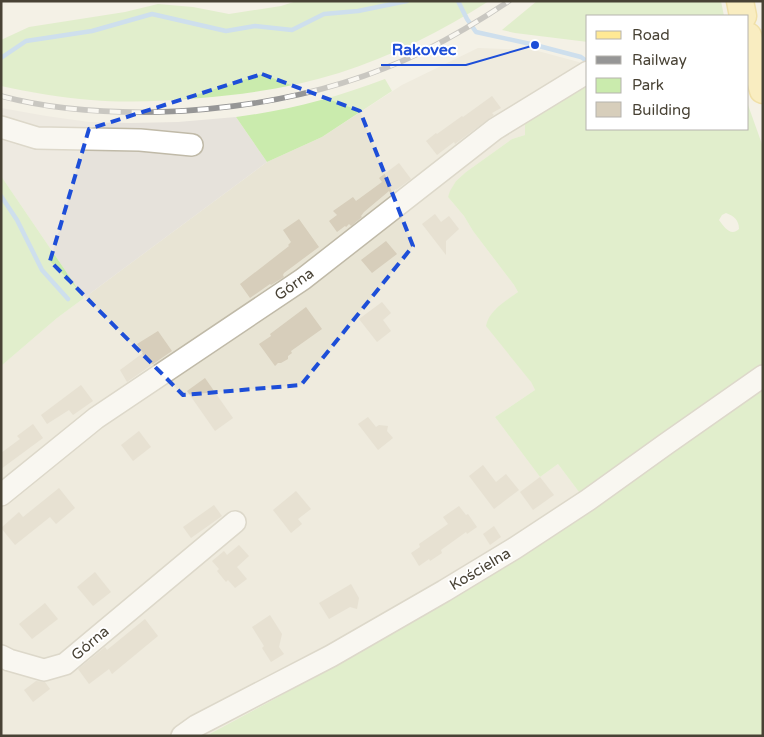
<svg xmlns="http://www.w3.org/2000/svg" width="764" height="737" font-family="'Varela Round',sans-serif">
<style>
.residential{fill:#e8e4d4}
.industrial{fill:#e6e2db}
.green{fill:#caebad;fill-rule:evenodd}
.lines{fill:none;stroke-linecap:round;stroke-linejoin:round}
.stream{stroke:#9fcaf5;stroke-width:4.5}
.building{fill:#d7cebb}
.minor-casing{stroke:#c0baa8;stroke-width:24}
.major-casing{stroke:#ebcc5e;stroke-width:29}
.minor{stroke:#fff;stroke-width:21}
.major{stroke:#ffe995;stroke-width:26}
.rail-casing{stroke:#969696;stroke-width:5.5}
.rail{stroke:#fff;stroke-width:4;stroke-dasharray:11;stroke-linecap:butt}
.marked{fill:none;stroke:#1d4ed8;stroke-width:4;stroke-dasharray:10 6;stroke-linejoin:round}
.labels{text-anchor:middle;dominant-baseline:central;stroke-width:4;stroke-linejoin:round;paint-order:stroke}
.street-label{font-size:15px;fill:#484235;stroke:#fff}
.leader{fill:none;stroke:#1d4ed8;stroke-width:2}
.callout-dot{fill:#1d4ed8;stroke:#fff;stroke-width:2}
.callout-label{font-size:16px;text-anchor:middle;font-weight:bold;fill:#1d4ed8;stroke:#fff;stroke-width:4;stroke-linejoin:round;paint-order:stroke}
</style>
<rect width="100%" height="100%" fill="#f4f1e6"/>
<!-- residential -->
<polygon class="residential" points="478,48 534,50 586,64 525,120 525,135 512,139 466,172 456,181 448,197 464,216 473,231 514,285 518,292 495,310 535,390 495,417 540,477 558,464 582,496 505,564 261,706 206,736 1,736 1,366 57,318 267,162 322,137 402,85"/>
<!-- industrial -->
<polygon class="industrial" points="1,108 46,116 89,122 131,123 178,122 236,117 267,162 84,298 1,176"/>
<!-- green -->
<g class="green">
<path d="M 297,1 L 489,1 C 442,31 392,56 339,73 C 294,87 248,94 201,98 C 165,101 128,103 91,100 C 62,98 29,92 1,86 L 1,40 L 29,27 L 125,12 L 158,4 L 193,7 L 229,14 L 281,6 Z"/>
<polygon points="537,1 721,1 724,16 588,16 588,42 515,33 502,30"/>
<path d="M 385,79 L 392,91 L 322,137 L 267,162 L 236,117 C 289,110 335,98 385,79 Z"/>
<path d="M 588,79 L 588,129 L 748,129 L 748,105 L 763,147 L 763,369 L 582,496 L 558,464 L 540,477 L 495,417 L 535,390 L 531,382 L 486,326 C 489,310 506,301 518,292 L 514,285 L 473,231 L 464,216 L 448,197 L 450,191 L 456,181 L 466,172 L 512,139 L 525,135 L 525,120 ZM 726,213 C 734,216 739,220 739,229 C 731,237 724,227 719,220 L 722,215 Z"/>
<polygon points="1,176 84,298 57,318 1,366"/>
<polygon points="763,386 763,736 206,736 280,696 324,669"/>
</g>
<g class="lines">
<!-- stream -->
<g class="stream">
<polyline points="458,1 467,19 476,32 535,45 581,57 588,62"/>
<polyline points="1,58 26,41 92,31 152,14 226,31 255,26 292,30 324,14 358,11 407,1"/>
<polyline points="1,196 17,220 42,270 68,299"/>
</g>
</g>
<!-- building -->
<g class="building">
<polygon points="492,96 501,108 492,113 494,115 455,144 454,142 437,155 426,141 436,133 437,134 462,116 463,117"/>
<polygon points="399,163 411,179 396,190 396,189 390,193 389,191 364,212 361,216 362,217 351,226 349,224 346,227 345,226 337,232 329,221 337,215 333,211 353,197 356,201 382,182 379,178"/>
<polygon points="435,214 441,222 449,216 459,229 446,241 446,255 422,224"/>
<polygon points="299,219 319,247 284,273 283,275 284,277 271,285 270,284 250,298 240,284 289,246 288,245 291,242 283,230"/>
<polygon points="386,241 397,254 372,273 361,260"/>
<polygon points="382,302 391,313 383,320 391,331 377,342 359,319"/>
<polygon points="306,307 322,329 291,351 292,353 288,356 288,359 281,363 278,363 275,366 259,344 271,336 270,334"/>
<polygon points="158,331 172,351 127,382 120,370 143,353 137,344"/>
<polygon points="205,378 233,418 215,431 187,391"/>
<polygon points="81,385 93,401 73,415 69,410 47,424 41,415"/>
<polygon points="368,417 376,427 379,425 388,426 387,431 393,438 378,450 358,424"/>
<polygon points="33,424 43,438 1,469 1,453 20,439 17,436"/>
<polygon points="139,431 151,447 133,461 121,445"/>
<polygon points="483,465 496,482 506,474 519,490 494,509 469,476"/>
<polygon points="540,477 554,495 533,510 520,492"/>
<polygon points="59,488 75,508 56,524 50,517 15,545 1,528 19,512 23,517"/>
<polygon points="296,491 311,509 298,519 302,524 291,533 273,510"/>
<polygon points="214,505 222,516 191,538 183,527"/>
<polygon points="459,506 466,515 468,514 477,527 467,534 466,532 441,550 442,553 430,561 429,559 419,566 411,553 420,547 419,544 448,524 443,517"/>
<polygon points="494,526 501,537 490,545 483,534"/>
<polygon points="239,545 249,556 237,567 247,579 235,588 228,580 226,582 217,571 219,569 212,561 224,551 227,555"/>
<polygon points="95,572 111,592 93,606 77,587"/>
<polygon points="351,584 359,598 357,609 350,607 329,619 319,603"/>
<polygon points="45,603 58,619 32,639 19,624"/>
<polygon points="270,615 282,634 279,647 284,654 271,662 262,648 264,646 252,627"/>
<polygon points="145,619 158,636 112,674 109,669 89,684 78,669 105,647 107,650"/>
<polygon points="36,681 45,682 50,689 33,702 24,690"/>
</g>
<g class="lines">
<!-- minor casing -->
<g class="minor-casing">
<g id="minor">
<polyline points="1,127 37,138 140,140 192,145"/>
<polyline points="1,495 96,418 303,279 495,129 588,72"/>
<polyline points="1,656 9,660 44,670 65,664 235,522"/>
<polyline points="182,736 196,726 331,656 444,591 515,548 588,500 666,444 763,376"/>
</g>
</g>
<!-- major casing -->
<g class="major-casing">
<g id="major">
<polyline points="740,1 743,16"/>
<polyline points="748,36 763,90"/>
</g>
</g>
<!-- minor -->
<use href="#minor" class="minor"/>
<!-- major -->
<use href="#major" class="major"/>
<!-- rail casing -->
<g class="rail-casing">
<path id="rail" d="M 1,96 C 53,110 106,113 159,112 C 251,109 342,91 424,51 C 454,36 482,19 509,1"/>
</g>
<!-- rail -->
<use href="#rail" class="rail"/>
</g>
<!-- marked area -->
<path d="M0 0H764V737H0ZM 262,74 L 360,111 L 413,246 L 301,385 L 183,395 L 50,261 L 89,129 Z" fill="#f4f1e6" fill-opacity=".55" fill-rule="evenodd"/>
<path class="marked" d="M 262,74 L 360,111 L 413,246 L 301,385 L 183,395 L 50,261 L 89,129 Z"/>
<g class="labels">
<!-- street labels -->
<g class="street-label">
<text transform="translate(294 284) rotate(-35)">Górna</text>
<text transform="translate(480 569) rotate(-31)">Kościelna</text>
<text transform="translate(90 643) rotate(-40)">Górna</text>
</g>
</g>
<!-- callouts -->
<path class="leader" d="M535 45L466 65H381"/>
<circle class="callout-dot" cx="535" cy="45" r="5"/>
<g class="callout-label">
<text x="424" y="55">Rakovec</text>
</g>
<!-- border -->
<rect width="764" height="737" fill="none" stroke="#484235" stroke-width="5"/>
<!-- legend -->
<rect x="586" y="15" width="162" height="115" fill="#ffffff" stroke="#b6b3ae"/>
<rect x="596" y="31" width="25" height="8" fill="#ffe995" stroke="#b6b3ae"/>
<text x="632" y="40" font-size="15" fill="#484235">Road</text>
<rect x="596" y="56" width="25" height="8" fill="#969696" stroke="#b6b3ae"/>
<text x="632" y="65" font-size="15" fill="#484235">Railway</text>
<rect x="596" y="78" width="25" height="15" fill="#caebad" stroke="#b6b3ae"/>
<text x="632" y="90" font-size="15" fill="#484235">Park</text>
<rect x="596" y="102" width="25" height="15" fill="#d7cebb" stroke="#b6b3ae"/>
<text x="632" y="115" font-size="15" fill="#484235">Building</text>
</svg>
